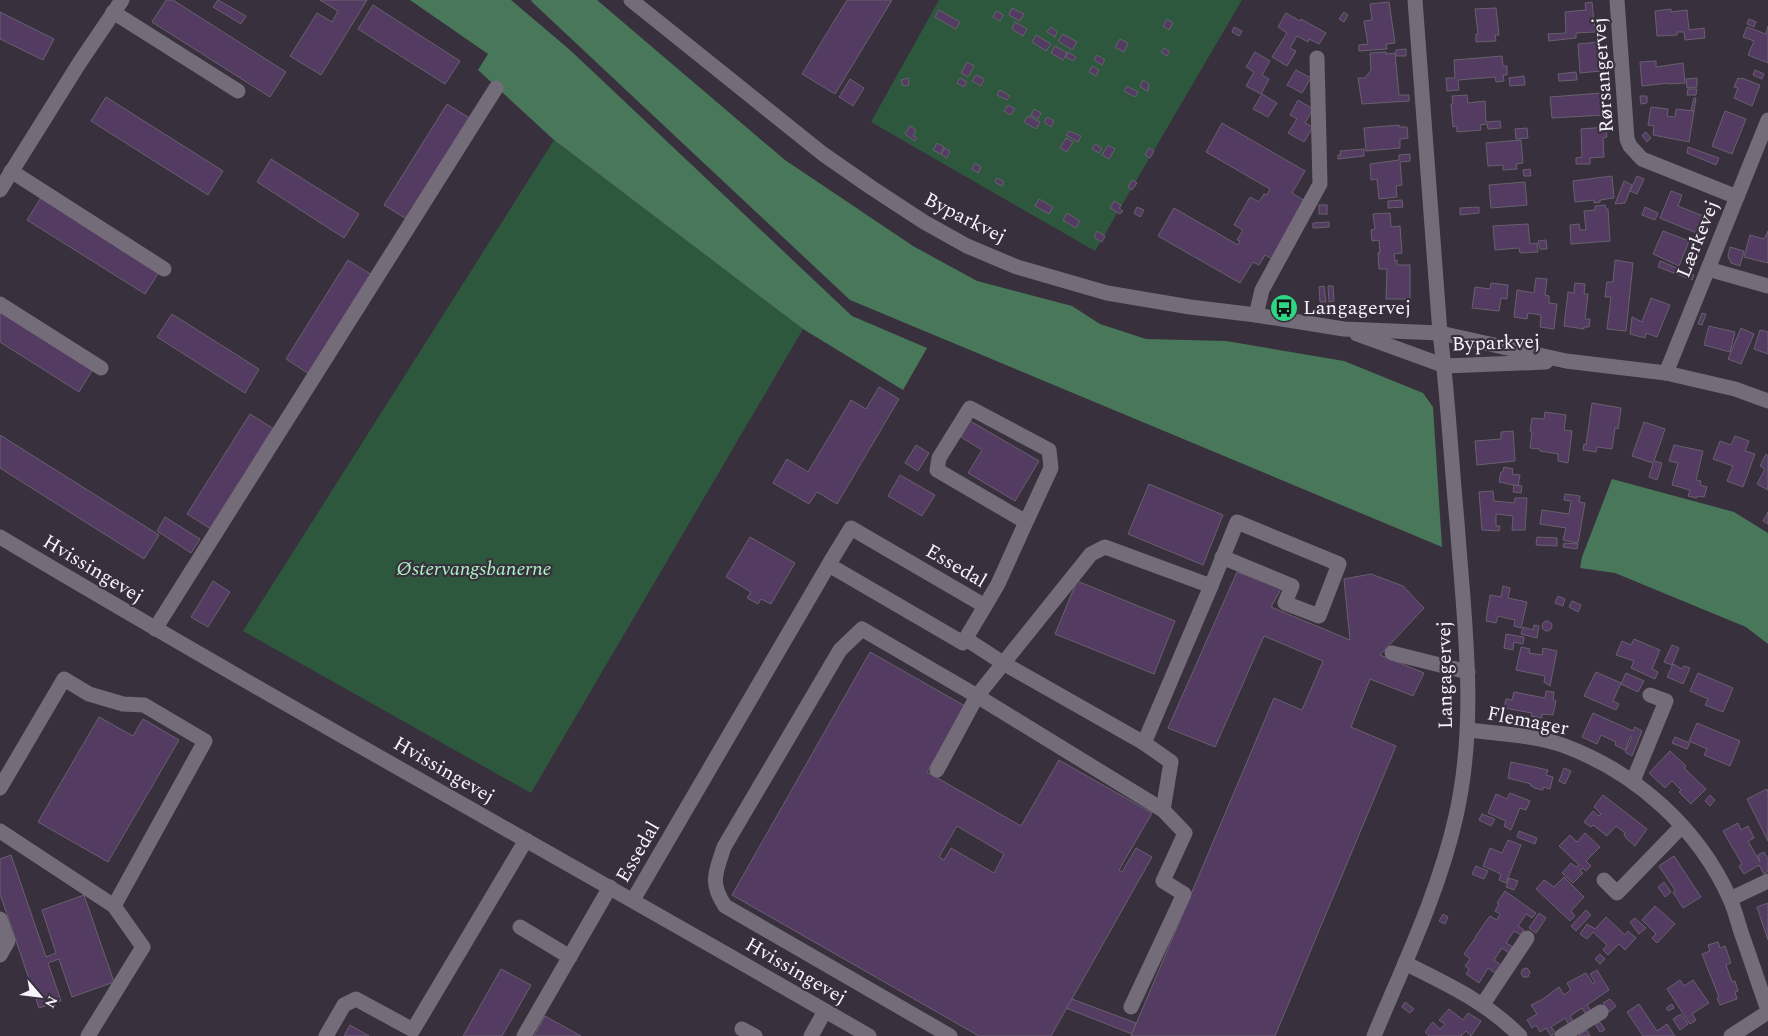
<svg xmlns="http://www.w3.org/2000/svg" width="1768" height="1036" font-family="Spectral,serif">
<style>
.green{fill:#2e583e}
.forest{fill:#49775a}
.building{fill:#533b61;stroke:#69606e;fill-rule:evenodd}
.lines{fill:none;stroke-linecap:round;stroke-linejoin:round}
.minor{stroke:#756c7a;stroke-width:15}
.labels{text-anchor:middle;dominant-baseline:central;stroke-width:4.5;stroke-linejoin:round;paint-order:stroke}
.street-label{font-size:20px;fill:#f8f3fb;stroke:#38303d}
.poi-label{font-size:20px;fill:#f8f3fb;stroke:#38303d;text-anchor:start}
.park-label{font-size:20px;font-style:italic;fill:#a9f4c3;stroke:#38303d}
</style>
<rect width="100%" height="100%" fill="#38303d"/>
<!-- green -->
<g class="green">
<polygon points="939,0 1242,0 1095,251 871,122"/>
<polygon points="554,140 803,329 531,793 243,631"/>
</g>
<!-- forest -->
<g class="forest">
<polygon points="410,0 511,0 570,50 852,316 927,348 903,390 803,329 554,140 478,70 488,54"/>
<polygon points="532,0 597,0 785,160 913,246 977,281 1072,306 1100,324 1146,339 1226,341 1344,361 1423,393 1433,407 1442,547 850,300 531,1"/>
<polygon points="1612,479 1734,512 1768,533 1768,644 1746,627 1615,573 1580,568 1582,557"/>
</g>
<!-- building -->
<g class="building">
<polygon points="166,0 173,0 286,72 270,97 152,22"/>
<polygon points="218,0 246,16 241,24 213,7"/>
<polygon points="320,0 367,0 321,75 290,56 317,13 332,22 338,11"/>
<polygon points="847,0 892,0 835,94 802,74"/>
<polygon points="1389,2 1395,43 1386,44 1387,49 1359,51 1359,45 1368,44 1364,21 1372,20 1370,4"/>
<polygon points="1592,2 1595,32 1576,33 1576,38 1549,41 1548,34 1566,33 1565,12 1586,10 1585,3"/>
<polygon points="373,5 460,61 445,84 358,29"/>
<polygon points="1012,8 1024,14 1020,21 1009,15"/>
<polygon points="1496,8 1499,35 1495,35 1496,41 1476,42 1476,34 1478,34 1475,9"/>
<polygon points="1671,9 1671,12 1687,10 1689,30 1704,28 1705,38 1685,40 1684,32 1677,32 1677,35 1657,36 1655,11"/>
<polygon points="939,10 960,22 956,29 935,17"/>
<polygon points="996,11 1003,15 1000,21 993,17"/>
<polygon points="0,12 54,39 43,60 0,39"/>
<polygon points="1344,12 1348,15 1344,22 1339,19"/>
<polygon points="1286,13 1300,21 1301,19 1326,33 1319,44 1309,39 1308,42 1297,36 1290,48 1296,51 1287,66 1272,57 1287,33 1278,27"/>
<polygon points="1167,19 1173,23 1169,30 1163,26"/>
<polygon points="1749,19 1756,22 1754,27 1747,24"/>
<polygon points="1015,22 1027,29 1023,36 1012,29"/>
<polygon points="1768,26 1768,63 1748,55 1754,41 1743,37 1747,27 1766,34"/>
<polygon points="1051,27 1057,32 1055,37 1047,32"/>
<polygon points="1234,27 1242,31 1239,36 1232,32"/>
<polygon points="1063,34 1077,42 1072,50 1058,41"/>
<polygon points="1036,35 1051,44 1046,51 1032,42"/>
<polygon points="1120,39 1128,43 1124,52 1115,47"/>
<polygon points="1599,42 1601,71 1580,73 1578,44"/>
<polygon points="1055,46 1067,53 1063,60 1051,53"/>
<polygon points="1164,48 1170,52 1167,56 1161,52"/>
<polygon points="1406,49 1406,56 1396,56 1396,50"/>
<polygon points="1068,52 1076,57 1073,61 1066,57"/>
<polygon points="1255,52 1270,61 1262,75 1269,79 1261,94 1246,86 1254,72 1246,67"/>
<polygon points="1386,52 1386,54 1395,53 1399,95 1409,95 1409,101 1362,104 1358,78 1365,78 1371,70 1370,53"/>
<polygon points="1097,55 1105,60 1102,65 1094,60"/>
<polygon points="1502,56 1503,66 1507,66 1507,75 1503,75 1504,81 1496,82 1495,77 1458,80 1459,90 1447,91 1446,78 1455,78 1454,60"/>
<polygon points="1656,61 1656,67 1683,63 1685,83 1669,84 1669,83 1642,86 1640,62"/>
<polygon points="967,62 974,66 968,77 961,73"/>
<polygon points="1092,66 1099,70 1096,76 1089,72"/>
<polygon points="1296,70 1311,78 1302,93 1287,85"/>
<polygon points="1755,70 1764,74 1762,79 1753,75"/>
<polygon points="1576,72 1577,80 1559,81 1558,74"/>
<polygon points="976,75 984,79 981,86 972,81"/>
<polygon points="1524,76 1525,85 1510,86 1509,78"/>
<polygon points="908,78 909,85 903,86 901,80"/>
<polygon points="960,78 967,82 964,87 957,83"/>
<polygon points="1697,78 1697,87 1687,88 1686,79"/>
<polygon points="1738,78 1742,79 1742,78 1760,85 1752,106 1734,98 1738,88 1734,87"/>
<polygon points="850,79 864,88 853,106 839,97"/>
<polygon points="1143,80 1149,84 1148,91 1140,87"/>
<polygon points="1127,86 1138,92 1135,97 1124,91"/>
<polygon points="1688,89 1697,89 1696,95 1687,95"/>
<polygon points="1000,90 1010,96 1007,100 997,95"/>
<polygon points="1602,93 1604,115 1552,118 1550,97"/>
<polygon points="1262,94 1277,103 1268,117 1253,109"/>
<polygon points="1467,95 1468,103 1485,101 1486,122 1500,121 1501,128 1488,129 1487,124 1480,125 1481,130 1457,132 1457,126 1453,127 1451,104 1453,104 1452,96"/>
<polygon points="1640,96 1647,96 1647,103 1641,104"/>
<polygon points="106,97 223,171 208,195 91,121"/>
<polygon points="1694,98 1696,98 1694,111 1691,110"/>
<polygon points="1298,100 1313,109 1305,123 1313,127 1304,142 1288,133 1297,119 1290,115"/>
<polygon points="447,104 471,119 408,220 384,205"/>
<polygon points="1008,105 1015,109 1010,115 1004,111"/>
<polygon points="1651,107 1668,109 1667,116 1675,117 1676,109 1694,111 1689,142 1653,135 1654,126 1648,125"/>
<polygon points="1034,109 1041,113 1038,119 1031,115"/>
<polygon points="1725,111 1746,119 1732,154 1712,146"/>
<polygon points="1028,116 1040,122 1036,129 1024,122"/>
<polygon points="1047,117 1054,121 1051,127 1044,122"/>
<polygon points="1222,123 1305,171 1292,193 1305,201 1276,261 1265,255 1259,265 1253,262 1240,283 1158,236 1174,208 1238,245 1240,241 1237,240 1243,230 1234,225 1250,197 1259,202 1264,194 1267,195 1270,189 1206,152"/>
<polygon points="1399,125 1399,127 1407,127 1408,138 1400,139 1400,148 1366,151 1364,128"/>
<polygon points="910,126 916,130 913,136 917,138 915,141 905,134"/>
<polygon points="1606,127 1607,137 1603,138 1604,157 1590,158 1590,164 1576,164 1576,158 1582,157 1581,129"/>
<polygon points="1527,128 1528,138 1516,139 1515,129"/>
<polygon points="1069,131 1081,136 1078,142 1066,135"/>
<polygon points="1646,132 1651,138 1647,142 1642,135"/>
<polygon points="1066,138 1073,142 1067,152 1060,148"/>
<polygon points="1521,140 1523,163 1516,164 1517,169 1503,170 1503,165 1488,166 1486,143"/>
<polygon points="937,143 944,147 941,154 933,150"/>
<polygon points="1095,144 1102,148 1099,153 1092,149"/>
<polygon points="1108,145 1115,149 1109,159 1102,155"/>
<polygon points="1688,147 1719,158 1716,165 1687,153"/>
<polygon points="945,148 950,151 947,158 941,154"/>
<polygon points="1149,148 1154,151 1150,158 1145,155"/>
<polygon points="1364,149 1364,156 1338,159 1338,155 1341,155 1340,151"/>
<polygon points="1410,154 1410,161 1400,162 1402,185 1396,186 1397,197 1379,199 1377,179 1371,180 1370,164 1399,160 1399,155"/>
<polygon points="271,159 359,214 344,238 257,182"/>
<polygon points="975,163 981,167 978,173 972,169"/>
<polygon points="1530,169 1531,176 1524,176 1523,170"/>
<polygon points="1612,176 1614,198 1600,200 1600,202 1594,203 1594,200 1575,202 1573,181"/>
<polygon points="1637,176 1644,179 1637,194 1630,191"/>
<polygon points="997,178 1004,182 1002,186 995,182"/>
<polygon points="1132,180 1137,183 1132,190 1128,187"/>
<polygon points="1624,181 1632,185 1625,203 1615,204"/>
<polygon points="1525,182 1527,205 1491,208 1489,185"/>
<polygon points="1671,191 1682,195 1678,206 1711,219 1706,231 1701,228 1699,234 1660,218"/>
<polygon points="42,196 160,271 145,294 27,220"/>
<polygon points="1039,199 1053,207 1049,214 1035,206"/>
<polygon points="1402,200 1403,207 1388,208 1388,201"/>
<polygon points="1114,201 1121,205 1119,208 1123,211 1120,214 1110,208"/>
<rect x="1319" y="205" width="8" height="9"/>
<polygon points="1605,205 1606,209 1608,209 1610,241 1571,244 1570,225 1579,224 1580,230 1586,230 1584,211 1595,210 1595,206"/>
<polygon points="1137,207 1144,210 1140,217 1134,213"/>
<polygon points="1479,207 1479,213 1460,215 1460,208"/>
<polygon points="1645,207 1658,213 1655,220 1642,215"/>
<polygon points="1067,213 1080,221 1076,228 1063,220"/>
<polygon points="1390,213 1391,227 1400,226 1402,253 1394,254 1395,261 1397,260 1397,265 1410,265 1410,299 1386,299 1387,269 1379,269 1378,253 1380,253 1379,240 1372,241 1371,230 1375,229 1373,214"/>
<polygon points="1329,222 1329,227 1313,228 1313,223"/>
<polygon points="1528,224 1530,244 1537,243 1538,252 1520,253 1519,248 1495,250 1493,226"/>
<polygon points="1097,231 1105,236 1102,242 1094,237"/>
<polygon points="1663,231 1689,241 1679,266 1653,254"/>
<polygon points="1768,231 1768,263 1744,257 1750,235 1764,239"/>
<polygon points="1546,240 1547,249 1540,249 1538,241"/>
<polygon points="1730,247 1744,251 1740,266 1731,263 1728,256"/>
<polygon points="348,260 372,275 309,374 286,359"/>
<polygon points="1615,260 1633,263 1626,331 1607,329 1611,297 1605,297 1607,282 1613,282"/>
<polygon points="1660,261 1694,275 1692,280 1658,267"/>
<polygon points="1536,278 1547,279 1545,295 1549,296 1549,303 1557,304 1554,329 1540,327 1541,315 1528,313 1527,319 1514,317 1517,290 1534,293"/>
<polygon points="1491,283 1508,285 1507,299 1501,298 1499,311 1472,308 1475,287 1490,289"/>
<polygon points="1575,283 1585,284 1584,294 1588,294 1585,319 1590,319 1589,327 1584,327 1584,329 1564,326 1568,292 1574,293"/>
<polygon points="1324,286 1326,302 1320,302 1319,287"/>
<polygon points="1328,286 1333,286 1334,301 1329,302"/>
<polygon points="1651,298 1670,305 1657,337 1646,333 1645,338 1630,334 1632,317 1642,322"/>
<polygon points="0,310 93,369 79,392 0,342"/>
<polygon points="1702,313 1706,314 1702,325 1698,324"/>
<polygon points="172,314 259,369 245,393 157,337"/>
<polygon points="1709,326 1735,332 1730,352 1704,345"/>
<polygon points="1741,328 1754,334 1741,364 1728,359"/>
<polygon points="1760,330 1768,332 1768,354 1754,349"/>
<polygon points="879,387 899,399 837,504 817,492 809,504 773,483 787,459 808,472 851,400 866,409"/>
<polygon points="1592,403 1621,408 1618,429 1615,428 1612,449 1597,447 1596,452 1583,450 1584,444 1586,445"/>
<polygon points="1545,412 1566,415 1564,430 1572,431 1568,463 1558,461 1558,454 1540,451 1540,449 1530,448 1532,432 1530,431 1532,418 1544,419"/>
<polygon points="250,414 274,429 211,529 187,514"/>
<polygon points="970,421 1039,461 1015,501 968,473 982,450 961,437"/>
<polygon points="1644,422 1665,429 1654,461 1662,463 1657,480 1649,477 1653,463 1632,456"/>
<polygon points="1513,431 1515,461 1477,465 1475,441 1501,439 1501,432"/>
<polygon points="0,435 159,535 144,559 0,468"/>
<polygon points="1735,436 1749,441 1745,451 1755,454 1743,487 1727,481 1733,466 1713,459 1720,441 1731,445"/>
<polygon points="916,445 929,453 918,471 905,463"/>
<polygon points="1674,445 1703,451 1696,480 1701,481 1700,485 1707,487 1704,497 1697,496 1697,498 1688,496 1690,490 1672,485 1678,463 1669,461"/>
<polygon points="1766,454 1768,456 1768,490 1757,484 1765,469 1760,466"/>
<polygon points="1504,467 1513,469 1512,474 1520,475 1518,486 1499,482 1501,472 1503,472"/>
<polygon points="900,475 935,495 922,516 888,496"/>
<polygon points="1149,484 1223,515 1203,565 1128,534"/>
<polygon points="1514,485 1522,486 1521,493 1513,492"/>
<polygon points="1493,491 1494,501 1514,503 1515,498 1527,498 1525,530 1512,530 1513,516 1496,514 1496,526 1500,526 1499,531 1482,530 1479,492"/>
<polygon points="1565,494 1580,496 1579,502 1585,503 1578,543 1563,540 1566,528 1540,524 1542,510 1569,514 1571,501 1564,500"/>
<polygon points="1768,512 1768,524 1763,521"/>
<polygon points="165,517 200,539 191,553 157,531"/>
<polygon points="750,537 795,563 771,604 761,599 758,604 747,598 751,592 726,577"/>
<polygon points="1537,537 1557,538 1557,546 1536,545"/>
<polygon points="1564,543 1578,544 1577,549 1563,547"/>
<polygon points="1237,572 1281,589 1271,607 1350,640 1344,579 1371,574 1403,586 1424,608 1380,655 1424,673 1413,696 1370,679 1351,727 1396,746 1275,1036 1131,1036 1274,698 1302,710 1323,661 1264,636 1215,747 1168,728"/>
<polygon points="213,581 230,592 208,627 191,617"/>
<polygon points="1077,581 1175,621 1154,674 1055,634"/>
<polygon points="1503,586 1510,588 1508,598 1527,602 1521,628 1514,626 1515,620 1498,616 1496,623 1486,621 1490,595 1501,597"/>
<polygon points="1558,596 1565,599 1563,606 1555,603"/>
<polygon points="1572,601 1581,605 1578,612 1569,607"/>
<circle cx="1547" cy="626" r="5"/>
<polygon points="1534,625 1539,626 1537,638 1521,634 1523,627 1533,630"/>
<polygon points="1506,634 1524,637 1523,644 1514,642 1513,650 1504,648"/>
<polygon points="1634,639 1660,650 1652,669 1658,672 1655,679 1631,668 1634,661 1616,655 1622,641 1631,645"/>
<polygon points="1672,645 1679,648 1672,665 1664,662"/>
<polygon points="1521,647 1530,649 1529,653 1542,655 1543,648 1557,651 1550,686 1544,682 1545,676 1516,670"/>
<path d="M 870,652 L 965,706 L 927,772 L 1021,826 L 1059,760 L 1152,813 L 1119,870 L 1122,872 L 1136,848 L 1152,857 L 1051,1036 L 979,1036 L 732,895 ZM 957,826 L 1004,854 L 994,873 L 951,848 L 944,860 L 939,857 Z"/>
<polygon points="1673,664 1682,669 1684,666 1690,668 1683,684 1667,677"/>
<polygon points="1596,672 1621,683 1613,701 1619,704 1616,710 1584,696"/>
<polygon points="1626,673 1644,681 1638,692 1621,684"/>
<polygon points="1698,673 1733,688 1723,712 1705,705 1708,699 1690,691"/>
<polygon points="1546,691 1554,692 1553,699 1556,701 1553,715 1542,714 1542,718 1531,716 1532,713 1504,708 1506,699 1512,700 1514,692 1545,698"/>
<polygon points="1593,713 1633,731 1635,727 1642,731 1632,756 1625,752 1632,738 1630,737 1625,750 1615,745 1616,742 1601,735 1597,744 1582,737"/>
<polygon points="99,717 133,736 143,719 179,740 108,862 38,822"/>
<polygon points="1697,723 1740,741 1730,766 1704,755 1707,749 1689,741"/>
<polygon points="1675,737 1690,743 1687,749 1672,743"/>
<polygon points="1670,751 1686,766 1684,768 1706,789 1691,804 1679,792 1681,790 1672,781 1665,788 1649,773"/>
<polygon points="1511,762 1548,770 1546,775 1553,777 1550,789 1543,787 1543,790 1534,788 1534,787 1531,786 1531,784 1508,778"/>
<polygon points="1564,768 1571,771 1565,784 1559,781"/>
<polygon points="1767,789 1768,792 1768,841 1747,799"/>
<polygon points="1510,793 1530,801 1526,810 1520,808 1511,830 1504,826 1506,821 1488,813 1496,794 1507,799"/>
<polygon points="1603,795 1647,829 1635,846 1627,839 1624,835 1625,833 1616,826 1607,836 1593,825 1591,827 1584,822 1593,811 1599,816 1601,814 1594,807"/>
<polygon points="1710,795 1715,800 1710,806 1705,801"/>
<polygon points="1482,814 1495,819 1491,826 1479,820"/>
<polygon points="1738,823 1741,830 1748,826 1754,838 1748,841 1760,862 1758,855 1764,852 1768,859 1768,871 1764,874 1759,865 1744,874 1739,866 1742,864 1723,831"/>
<polygon points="1519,831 1537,838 1535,844 1517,837"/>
<polygon points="1585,833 1600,847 1586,861 1591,866 1586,871 1583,868 1580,871 1583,873 1573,883 1562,873 1571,863 1576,867 1579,865 1559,846 1570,835 1577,842"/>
<polygon points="1508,840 1521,845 1506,883 1499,880 1501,874 1483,866 1490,848 1502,853"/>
<polygon points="11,855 46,957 56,953 42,910 84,895 114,982 72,997 59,959 48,963 61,1001 39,1008 0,894 0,859"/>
<polygon points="1674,856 1701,897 1683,908 1673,892 1675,890 1659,866"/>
<polygon points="1476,866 1488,871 1484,879 1472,874"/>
<polygon points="1564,877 1584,897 1571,911 1575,916 1570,921 1536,889 1544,880 1554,887"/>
<polygon points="1509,878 1518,881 1514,890 1506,887"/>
<polygon points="1664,882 1671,892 1665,897 1658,887"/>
<polygon points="1505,891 1536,913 1532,918 1526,914 1518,926 1524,930 1521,935 1514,931 1506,943 1513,947 1509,953 1502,948 1494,960 1501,965 1495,973 1488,968 1479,983 1466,974 1469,969 1465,966 1470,959 1464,954 1476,937 1475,937 1490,916 1497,920 1500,914 1495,911 1499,904 1497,903"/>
<polygon points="1768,903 1768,940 1757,907"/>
<polygon points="1655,906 1675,924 1657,943 1652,938 1656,934 1642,920"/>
<polygon points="1586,910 1591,915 1576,931 1571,926"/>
<polygon points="1539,913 1546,918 1536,933 1529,928"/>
<polygon points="1443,914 1448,917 1445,924 1439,921"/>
<polygon points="1606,917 1625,935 1628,931 1636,938 1625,950 1619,944 1608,955 1603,950 1607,945 1593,932 1587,939 1580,934 1587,924 1595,929"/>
<polygon points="1635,918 1646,928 1639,934 1630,922"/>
<polygon points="1718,942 1720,948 1725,946 1731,963 1726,965 1732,982 1735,981 1738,991 1735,992 1737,999 1720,1005 1717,998 1719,997 1702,954 1710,951 1708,945"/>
<polygon points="1600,954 1605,959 1600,964 1595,959"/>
<polygon points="1527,968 1530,972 1528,977 1523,977 1521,973 1523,969"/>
<polygon points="501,969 531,985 502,1036 463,1036"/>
<polygon points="1597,970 1609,990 1587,1005 1591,1011 1586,1014 1582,1008 1570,1016 1574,1022 1569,1025 1565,1018 1551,1027 1556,1033 1551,1036 1546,1028 1540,1032 1536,1025 1532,1028 1527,1020 1537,1014 1531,1005 1543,999 1559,987 1564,995 1571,990 1567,983 1586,973 1593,984 1595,982 1590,974"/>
<polygon points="1680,980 1684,986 1693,980 1709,1003 1692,1014 1696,1020 1690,1024 1667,989"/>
<polygon points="1072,999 1136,1023 1132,1034 1066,1008"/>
<polygon points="1610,999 1616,1006 1609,1012 1603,1003"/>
<polygon points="1405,1002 1414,1009 1410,1013 1402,1007"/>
<polygon points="1639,1004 1657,1031 1667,1024 1675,1036 1643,1036 1627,1012"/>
<polygon points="1672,1004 1674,1008 1668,1011 1666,1008"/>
<polygon points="1449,1009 1463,1020 1468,1013 1481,1021 1471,1036 1466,1031 1461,1036 1429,1036 1425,1032 1433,1022 1440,1029 1445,1024 1439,1020"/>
<polygon points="1681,1014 1688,1024 1680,1030 1673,1019"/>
<polygon points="545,1016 581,1036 534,1036"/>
<polygon points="1600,1022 1605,1030 1600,1032 1595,1024"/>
<polygon points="350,1025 369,1036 344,1036"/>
<polygon points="1587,1030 1590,1036 1579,1036 1579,1035"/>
</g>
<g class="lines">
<!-- minor -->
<g class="minor">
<polyline points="631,0 823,154 872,188 924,222 967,246 1017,267 1107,293 1190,307 1256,315 1344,329 1440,333 1566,361 1666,373 1735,389 1768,401"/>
<polyline points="1617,0 1627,139 1630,146 1642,159 1737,197"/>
<polyline points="113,12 238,91"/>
<polyline points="11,171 164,269"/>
<polyline points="0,190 80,62 122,0"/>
<polyline points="1708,269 1768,286"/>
<polyline points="0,304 101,368"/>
<polyline points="1256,315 1262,290 1320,184 1317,58"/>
<polyline points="1357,334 1445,366 1546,362"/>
<polyline points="1666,373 1768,120"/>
<path d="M 0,537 C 287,708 580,869 869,1036"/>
<polyline points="1211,586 1237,522 1339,564 1319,616 1285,603 1292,586 1222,557"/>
<polyline points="985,606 998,584 1026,522 937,470 939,458 970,408 1049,450 1051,468 1026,522"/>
<polyline points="155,629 496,88"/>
<polyline points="966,639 1003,663 1144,743 1171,762 1163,810"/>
<polyline points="1392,653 1468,672"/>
<path d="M 1468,730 C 1500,734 1535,735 1565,746 C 1637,773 1699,829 1730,899 C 1735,910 1738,923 1742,935 C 1751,960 1759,985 1768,1010"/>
<polyline points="937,770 977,696 1091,554 1105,547 1211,586 1144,743"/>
<polyline points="1633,781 1666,701 1650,695"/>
<polyline points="0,788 64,679 89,694 123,704 144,705 205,741 114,906"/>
<polyline points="0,831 114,906 143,947 88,1036"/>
<polyline points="1604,880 1617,893 1682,826"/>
<polyline points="1730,899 1768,881"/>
<polyline points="633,900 832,559 851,528 985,606 963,643 829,565"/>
<polyline points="0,919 8,941 0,955"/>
<polyline points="520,927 570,957"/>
<path d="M 1405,963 C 1448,985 1485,1001 1520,1036"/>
<polyline points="1483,1004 1527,938"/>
<polyline points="742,1029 755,1036"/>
<polyline points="326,1036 344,1005 356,999 413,1030 526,840"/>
<polyline points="524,1036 610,887"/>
<polyline points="811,1036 825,1011"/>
<path d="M 950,1036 L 725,906 C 709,882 716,872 724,847 L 840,650 L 862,629 L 977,696 L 1163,810 L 1185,833 L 1163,881 L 1184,894 L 1131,1007"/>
<path d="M 1374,1036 C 1404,964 1439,892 1456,816 C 1478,719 1464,620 1457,522 C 1451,459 1448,396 1440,333 L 1415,0"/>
<polyline points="1562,1036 1601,1012"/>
<polyline points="1731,1036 1768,1012"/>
</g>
</g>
<!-- icons -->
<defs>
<g id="bus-disc" transform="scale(1.4375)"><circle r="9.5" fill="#2dd884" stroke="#38303d"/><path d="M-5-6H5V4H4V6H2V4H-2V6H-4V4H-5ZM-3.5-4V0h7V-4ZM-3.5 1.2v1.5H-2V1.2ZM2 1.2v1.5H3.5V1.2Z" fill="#111"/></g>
</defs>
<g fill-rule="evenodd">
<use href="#bus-disc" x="1284" y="308"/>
</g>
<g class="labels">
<!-- street labels -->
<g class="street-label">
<text transform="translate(1603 75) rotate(-94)">Rørsangervej</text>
<text transform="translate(965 218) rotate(27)">Byparkvej</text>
<text transform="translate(1698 239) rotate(-68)">Lærkevej</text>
<text transform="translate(1496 343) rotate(-2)">Byparkvej</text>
<text transform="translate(956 566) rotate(30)">Essedal</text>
<text transform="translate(93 569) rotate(31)">Hvissingevej</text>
<text transform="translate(1445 675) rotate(-91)">Langagervej</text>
<text transform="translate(1528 721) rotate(11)">Flemager</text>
<text transform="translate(444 770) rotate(30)">Hvissingevej</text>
<text transform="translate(638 852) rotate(-60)">Essedal</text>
<text transform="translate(796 971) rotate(30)">Hvissingevej</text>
</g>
<!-- poi labels -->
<g class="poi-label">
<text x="1303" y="308">Langagervej</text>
</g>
<!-- park labels -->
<g class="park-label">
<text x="474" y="569">Østervangsbanerne</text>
</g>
</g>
<!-- north arrow -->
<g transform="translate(40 996) rotate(118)" stroke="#38303d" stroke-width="4" paint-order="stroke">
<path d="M0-4L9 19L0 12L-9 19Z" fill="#f8f3fb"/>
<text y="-8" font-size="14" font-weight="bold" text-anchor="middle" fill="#f8f3fb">N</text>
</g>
</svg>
